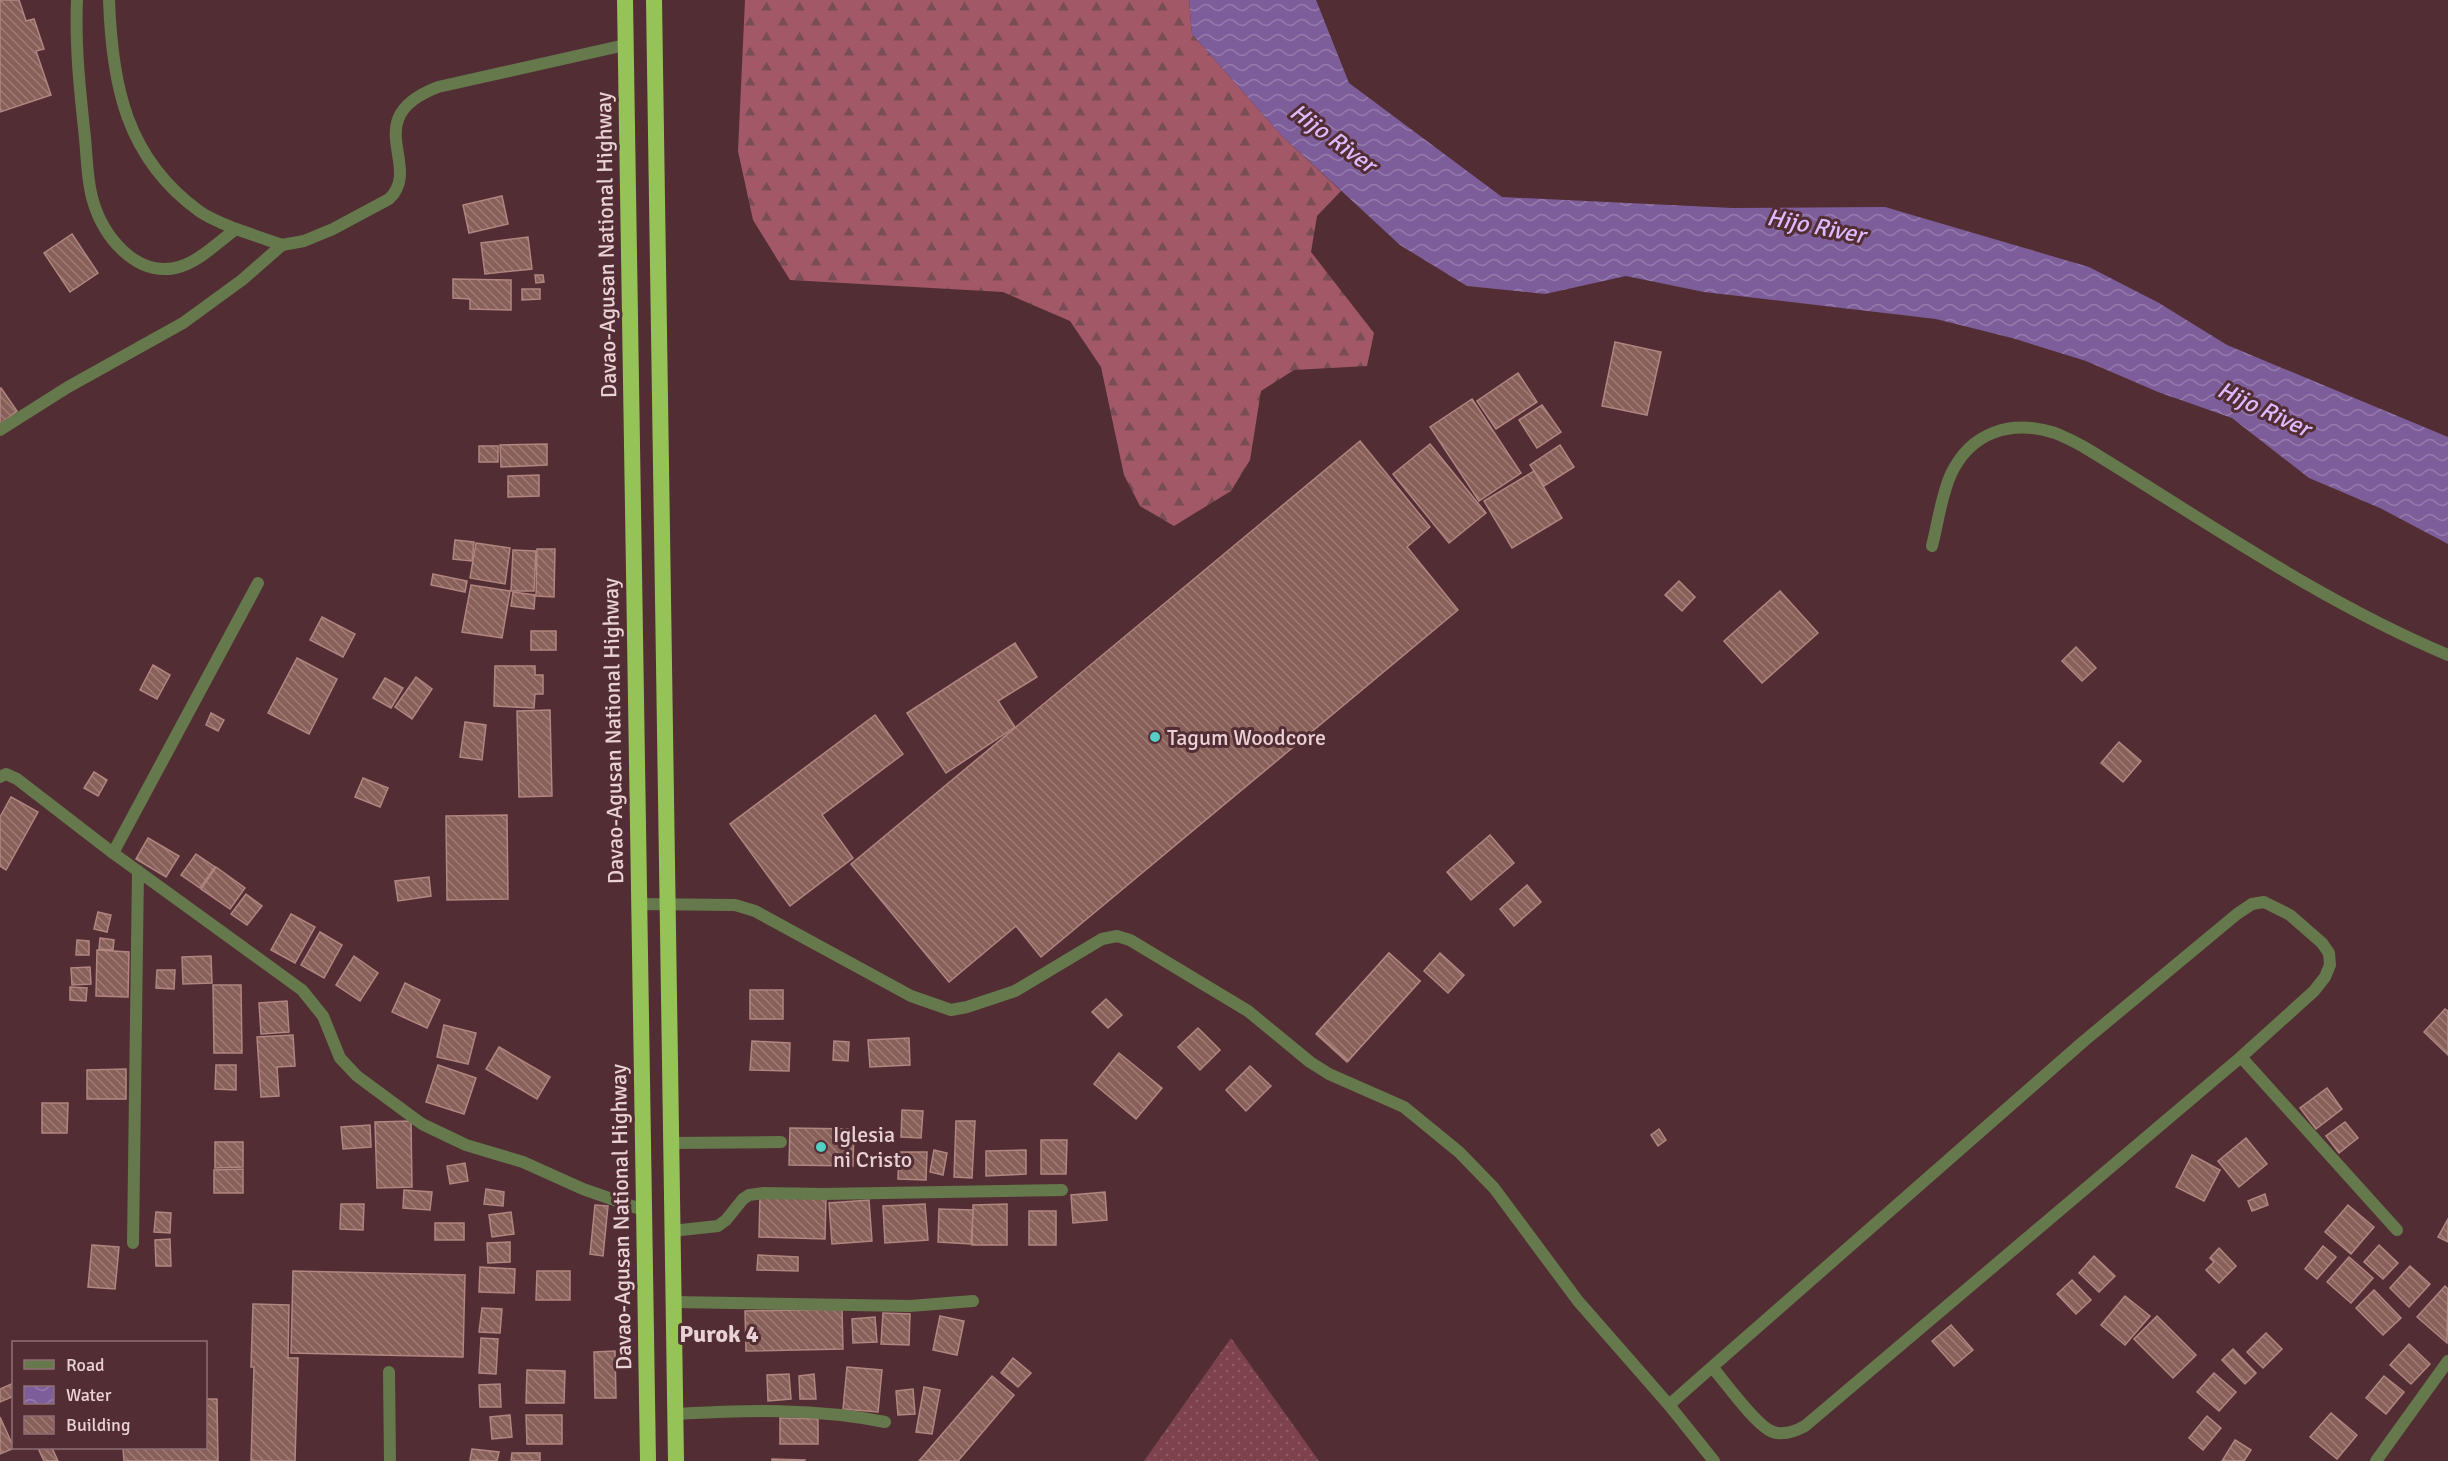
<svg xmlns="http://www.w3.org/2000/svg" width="2448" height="1461" font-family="Signika,sans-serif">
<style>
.grass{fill:url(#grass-dots)}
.forest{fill:url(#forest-firs)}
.water{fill:url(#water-waves)}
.building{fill:url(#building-back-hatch);stroke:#b18680;stroke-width:1.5}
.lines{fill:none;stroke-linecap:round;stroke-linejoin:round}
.service{stroke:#65794c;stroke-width:12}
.minor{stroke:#65794c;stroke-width:12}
.trunk{stroke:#95c357;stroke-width:16}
.poi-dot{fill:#55cec5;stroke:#522e34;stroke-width:2}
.labels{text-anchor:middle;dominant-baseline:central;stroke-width:6;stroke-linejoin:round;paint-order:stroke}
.street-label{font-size:22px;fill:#e9d1d5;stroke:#522e34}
.poi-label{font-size:22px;fill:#e9d1d5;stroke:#522e34;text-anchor:start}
.water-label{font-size:24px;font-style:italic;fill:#ddb9fe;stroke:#522e34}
.neighbourhood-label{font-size:24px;font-weight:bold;fill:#e9d1d5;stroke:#522e34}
</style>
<defs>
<pattern id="grass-dots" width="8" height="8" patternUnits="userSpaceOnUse" patternTransform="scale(1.5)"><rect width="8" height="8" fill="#7d424e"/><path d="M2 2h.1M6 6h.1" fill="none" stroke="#8f5c67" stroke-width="1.8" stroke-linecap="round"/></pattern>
<pattern id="forest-firs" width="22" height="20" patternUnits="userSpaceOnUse" patternTransform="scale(1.5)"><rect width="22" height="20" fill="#a25867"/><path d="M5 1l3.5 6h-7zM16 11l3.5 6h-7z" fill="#794d55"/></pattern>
<pattern id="water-waves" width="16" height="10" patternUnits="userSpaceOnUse" patternTransform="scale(1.5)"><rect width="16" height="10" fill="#7e5e9a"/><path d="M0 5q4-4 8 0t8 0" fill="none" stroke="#967bac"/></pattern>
<pattern id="building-back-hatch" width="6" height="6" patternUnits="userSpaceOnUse" patternTransform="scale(1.5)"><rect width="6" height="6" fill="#885f59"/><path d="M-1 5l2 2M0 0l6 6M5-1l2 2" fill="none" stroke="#9e7c78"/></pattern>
</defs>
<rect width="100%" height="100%" fill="#522e34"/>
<!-- grass -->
<polygon class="grass" points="1231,1338 1319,1461 1144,1461"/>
<!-- forest -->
<polygon class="forest" points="745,0 1189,0 1192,34 1281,135 1341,191 1317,216 1311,252 1374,333 1367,366 1294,370 1261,391 1250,460 1231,491 1174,526 1140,506 1124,475 1101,367 1070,321 1003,292 790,280 753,220 738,151"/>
<!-- water -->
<polygon class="water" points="1189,0 1316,0 1349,83 1502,197 1732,208 1885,207 2089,267 2159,303 2227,345 2448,437 2448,544 2380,508 2309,478 2232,418 2158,392 2086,361 2012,338 1936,319 1704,292 1626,276 1545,294 1467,286 1400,245 1281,135 1192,34"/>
<!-- building -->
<g class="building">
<polygon points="0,0 19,0 26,21 34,19 44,49 36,51 51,95 0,112"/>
<polygon points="502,196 508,224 469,233 463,205"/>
<polygon points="72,234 98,273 70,292 44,253"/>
<polygon points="528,237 532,269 485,274 481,243"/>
<polygon points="535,275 543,275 544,282 536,283"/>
<polygon points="453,279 511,280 511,310 470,309 470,299 453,298"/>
<polygon points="522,289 540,289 540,299 522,300"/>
<polygon points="1615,342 1661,352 1647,415 1602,406"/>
<polygon points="1518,373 1537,402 1496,429 1477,401"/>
<polygon points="1,388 17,411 0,424 0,389"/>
<polygon points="1472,399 1521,473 1479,501 1430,427"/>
<polygon points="1542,405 1561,432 1537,448 1519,420"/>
<polygon points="1360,441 1430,527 1407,547 1458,610 1041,957 1016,926 949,982 851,864"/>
<polygon points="547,444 547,465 501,467 500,445"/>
<polygon points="1430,444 1486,513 1449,543 1393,474"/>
<polygon points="1560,445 1574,467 1544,486 1530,465"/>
<rect x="479" y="446" width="19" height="16"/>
<polygon points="1534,471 1562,518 1512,548 1484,501"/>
<polygon points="539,475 539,496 508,497 508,476"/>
<polygon points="455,540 474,542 472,561 453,559"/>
<polygon points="476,543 510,548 505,584 470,578"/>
<polygon points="537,549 555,549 554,597 536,596"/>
<polygon points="513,550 536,551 534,591 511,591"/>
<polygon points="433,574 467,581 465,592 431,585"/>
<polygon points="1679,581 1695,597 1682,611 1665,595"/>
<polygon points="471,585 510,591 502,638 462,632"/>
<polygon points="1780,591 1818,633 1762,683 1724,641"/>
<polygon points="513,592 535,595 534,609 511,606"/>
<polygon points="322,617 355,634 343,657 310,640"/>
<rect x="531" y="631" width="25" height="19"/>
<polygon points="1015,643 1037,677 998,701 1015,727 946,773 907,713"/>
<polygon points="2076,647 2096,668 2082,681 2062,661"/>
<polygon points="297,658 337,679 309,734 268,713"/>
<polygon points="153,665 170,675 157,699 140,690"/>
<polygon points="495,666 535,666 535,675 543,675 543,694 535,694 534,708 494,706"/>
<polygon points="416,677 432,689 412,719 395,707"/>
<polygon points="385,678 403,688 391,708 373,698"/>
<polygon points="550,710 552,796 519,797 517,711"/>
<polygon points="211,713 224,720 218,731 206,725"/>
<polygon points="875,715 903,754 822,815 853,858 790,906 730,824"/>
<polygon points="465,722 486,725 482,760 460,757"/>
<polygon points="2119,742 2141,761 2123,782 2101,763"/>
<polygon points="94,772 107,780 98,796 84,788"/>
<polygon points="363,778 388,788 380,807 355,797"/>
<polygon points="11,797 38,812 6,870 0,866 0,817"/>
<polygon points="507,815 508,899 447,900 446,816"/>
<polygon points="1490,835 1514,863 1471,900 1447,872"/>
<polygon points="148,838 179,856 166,877 136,859"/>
<polygon points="196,854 215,867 200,888 181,875"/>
<polygon points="216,867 245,888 230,909 201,889"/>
<polygon points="429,877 431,896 398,901 395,881"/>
<polygon points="1527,885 1541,902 1514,926 1500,909"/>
<polygon points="246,894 262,906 247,925 231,914"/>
<polygon points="98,912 111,915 107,932 94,929"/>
<polygon points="291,914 315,927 295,963 271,950"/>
<polygon points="320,932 342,945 324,978 301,965"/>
<polygon points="100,938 114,940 113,950 99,949"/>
<polygon points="77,940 89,941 89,955 76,955"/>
<polygon points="97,950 129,952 128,997 96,996"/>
<polygon points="1389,953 1420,981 1347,1062 1316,1034"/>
<polygon points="1389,953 1420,981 1348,1061 1317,1033"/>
<polygon points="1440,953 1464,975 1448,993 1424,971"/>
<polygon points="211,956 212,983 183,984 182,957"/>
<polygon points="354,956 378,973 360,1001 336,985"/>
<polygon points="90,967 91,984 72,985 71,968"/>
<polygon points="157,970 175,970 174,989 156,988"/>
<polygon points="405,983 440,1000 427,1028 392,1012"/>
<polygon points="213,985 241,985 242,1053 214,1053"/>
<polygon points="70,987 87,988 86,1001 70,1000"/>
<rect x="750" y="990" width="33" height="29"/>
<polygon points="1106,999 1122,1015 1108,1028 1092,1012"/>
<polygon points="287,1001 289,1032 261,1034 259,1003"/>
<polygon points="2445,1009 2448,1011 2448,1055 2424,1032"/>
<polygon points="444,1025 476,1033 468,1064 437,1057"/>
<polygon points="1198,1028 1220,1050 1200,1070 1178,1047"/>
<polygon points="293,1035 295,1066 277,1067 279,1096 261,1097 257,1037"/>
<polygon points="909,1038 910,1065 870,1067 868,1040"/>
<polygon points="752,1041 790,1043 789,1071 750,1070"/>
<polygon points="834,1041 849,1042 848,1061 833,1060"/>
<polygon points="499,1047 550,1077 537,1099 486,1069"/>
<polygon points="1119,1053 1162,1088 1136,1119 1094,1084"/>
<polygon points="216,1065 236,1065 236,1090 215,1089"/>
<polygon points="438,1065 476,1078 464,1114 426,1102"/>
<polygon points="1250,1066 1271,1086 1246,1111 1226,1090"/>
<polygon points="126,1069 126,1099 87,1099 87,1070"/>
<polygon points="2327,1088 2342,1109 2316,1129 2300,1108"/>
<polygon points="42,1103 68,1103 67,1133 42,1133"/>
<polygon points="902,1110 923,1111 921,1138 901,1137"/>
<polygon points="411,1121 412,1187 377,1188 375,1122"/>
<polygon points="956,1121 975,1121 972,1178 954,1177"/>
<polygon points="2345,1122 2358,1138 2339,1153 2326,1136"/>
<polygon points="370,1125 371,1147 343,1149 341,1127"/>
<polygon points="790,1128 854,1129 853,1166 789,1165"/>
<polygon points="1659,1129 1666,1140 1658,1146 1651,1135"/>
<polygon points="2246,1138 2267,1164 2239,1187 2218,1161"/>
<polygon points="1041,1140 1067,1140 1066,1174 1041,1174"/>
<polygon points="215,1142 243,1142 243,1167 215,1168"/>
<polygon points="934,1150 947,1153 943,1175 930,1172"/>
<polygon points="1026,1150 1026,1174 986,1176 986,1151"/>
<polygon points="899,1152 927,1152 926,1180 898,1179"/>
<polygon points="2192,1155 2220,1170 2204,1201 2176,1187"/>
<polygon points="465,1163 468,1181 450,1184 447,1166"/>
<polygon points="243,1169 243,1193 214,1193 214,1170"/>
<polygon points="486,1189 504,1192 503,1206 484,1204"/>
<polygon points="404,1190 432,1192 430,1210 403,1208"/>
<polygon points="1105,1192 1107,1220 1073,1223 1071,1195"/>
<polygon points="2265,1194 2268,1205 2252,1211 2248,1201"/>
<polygon points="760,1196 826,1197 825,1239 759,1237"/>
<polygon points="869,1200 872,1241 832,1244 829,1203"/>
<polygon points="341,1204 364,1204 363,1230 340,1229"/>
<polygon points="925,1204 928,1240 885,1243 883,1206"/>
<polygon points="1007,1204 1007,1245 972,1245 973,1205"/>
<polygon points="595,1205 608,1206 603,1256 590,1254"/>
<polygon points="2348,1205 2374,1227 2351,1254 2325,1232"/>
<polygon points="939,1209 973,1210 971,1244 938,1242"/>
<rect x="1029" y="1211" width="27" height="34"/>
<polygon points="156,1212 171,1213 170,1233 154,1232"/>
<polygon points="511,1212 514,1234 492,1237 489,1215"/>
<polygon points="2448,1219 2448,1242 2438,1237"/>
<rect x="435" y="1223" width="29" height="17"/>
<polygon points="170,1239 171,1266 156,1266 155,1240"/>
<polygon points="510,1242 510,1262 488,1263 487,1243"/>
<polygon points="92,1245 119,1247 115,1289 88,1287"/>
<polygon points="2379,1245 2398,1263 2383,1279 2364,1262"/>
<polygon points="2323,1246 2336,1257 2317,1279 2305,1269"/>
<polygon points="2219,1248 2236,1266 2219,1283 2206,1270 2214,1262 2210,1258"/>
<polygon points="758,1255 798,1257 798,1271 757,1270"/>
<polygon points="2094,1256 2115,1276 2099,1292 2079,1273"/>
<polygon points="2349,1257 2373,1278 2351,1303 2327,1282"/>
<polygon points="2410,1266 2430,1284 2409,1307 2390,1288"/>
<polygon points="480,1267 515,1269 514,1293 479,1292"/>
<polygon points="293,1271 465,1275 463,1357 291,1353"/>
<polygon points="537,1271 570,1271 570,1300 536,1300"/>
<polygon points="2072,1280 2091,1300 2076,1314 2057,1294"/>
<polygon points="2445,1286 2448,1289 2447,1343 2417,1317"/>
<polygon points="2374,1290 2401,1318 2383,1335 2356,1308"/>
<polygon points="2125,1296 2150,1316 2125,1345 2101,1325"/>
<polygon points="253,1304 289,1305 288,1358 298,1358 295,1461 251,1461 254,1367 251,1367"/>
<polygon points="482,1308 502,1309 500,1333 479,1332"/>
<polygon points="842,1309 843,1349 746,1351 745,1311"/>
<polygon points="883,1313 910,1314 909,1345 881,1344"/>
<polygon points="940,1316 964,1321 957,1355 933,1350"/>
<polygon points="2157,1316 2196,1355 2173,1378 2134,1339"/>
<polygon points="875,1317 877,1342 853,1343 852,1319"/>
<polygon points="1951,1325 1973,1350 1954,1366 1932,1341"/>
<polygon points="2266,1333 2282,1349 2263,1368 2247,1352"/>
<polygon points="481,1338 498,1339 496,1374 479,1373"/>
<polygon points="2409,1344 2430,1364 2411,1384 2390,1365"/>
<polygon points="2233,1349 2256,1373 2245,1384 2222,1360"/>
<polygon points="615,1351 616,1398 595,1398 594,1352"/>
<polygon points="1013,1358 1031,1373 1018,1387 1001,1373"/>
<polygon points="847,1367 882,1370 878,1412 843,1409"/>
<polygon points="527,1370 565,1371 564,1403 526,1403"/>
<polygon points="2214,1373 2236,1392 2219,1411 2197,1392"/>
<polygon points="789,1374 791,1399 768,1401 767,1375"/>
<polygon points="814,1374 816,1399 800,1399 799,1376"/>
<polygon points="992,1376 1014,1395 958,1461 919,1461"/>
<polygon points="2384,1376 2404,1392 2386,1414 2366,1398"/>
<polygon points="14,1383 14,1396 0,1402 0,1389"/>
<polygon points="500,1384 501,1407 480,1407 479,1385"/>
<polygon points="924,1387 940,1390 932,1434 916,1432"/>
<polygon points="913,1389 915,1414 898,1415 896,1391"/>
<polygon points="206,1399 217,1399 218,1461 124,1461 123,1448 206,1448"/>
<polygon points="2331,1413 2357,1435 2337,1459 2310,1437"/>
<polygon points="510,1415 512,1437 492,1439 490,1417"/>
<polygon points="526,1415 562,1415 562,1444 527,1444"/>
<polygon points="2207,1416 2221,1428 2203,1450 2189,1438"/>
<polygon points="0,1417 14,1448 0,1454"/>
<polygon points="780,1418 818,1419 818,1444 780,1444"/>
<polygon points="2235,1440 2251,1450 2244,1461 2222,1461"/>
<polygon points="38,1448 52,1448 58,1461 44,1461"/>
<polygon points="472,1449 499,1452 497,1461 470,1460"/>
<polygon points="512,1453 540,1453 540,1461 511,1461"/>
<polygon points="772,1459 805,1460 805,1461 772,1461"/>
</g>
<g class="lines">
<!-- service -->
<g class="service">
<path d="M 77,0 C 75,46 80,92 85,138 C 87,159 87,181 93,201 C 103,235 134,276 175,268 C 198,263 217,243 236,229 L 282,245"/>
<path d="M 109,0 C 112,85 126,158 199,211 C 210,219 224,224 236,229"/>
<path d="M 0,430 L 68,387 L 183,323 L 242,280 L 282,245 L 304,241 L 333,229 L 389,199 C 424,166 357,118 438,87 L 625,45"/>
<polyline points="671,1143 781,1142"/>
<polyline points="389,1372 390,1461"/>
</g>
<!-- minor -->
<g class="minor">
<path d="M 1932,546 C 1938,523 1941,496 1951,474 C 1971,432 2011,419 2055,433 C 2065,437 2075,442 2084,447 C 2203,519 2319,601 2448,655"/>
<polyline points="0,777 6,774 17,779 113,853 302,990 323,1016 340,1058 357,1076 422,1124 466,1145 523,1162 583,1189 643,1210"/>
<polyline points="113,853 258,583"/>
<polyline points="638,904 735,905 755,911 911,996 951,1010 967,1007 1015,991 1102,939 1117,936 1130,940 1248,1011 1310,1062 1329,1074 1404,1107 1459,1152 1494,1188 1578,1301 1669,1405 1714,1461"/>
<polyline points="2241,1057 2397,1230"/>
<polyline points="672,1231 718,1226 726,1220 743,1199 749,1195 764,1193 823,1194 1062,1190"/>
<polyline points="133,1243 138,871"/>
<polyline points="674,1302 910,1306 973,1301"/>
<path d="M 1669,1405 L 1712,1367 L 2084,1041 L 2237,914 L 2252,904 L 2264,902 L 2290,915 L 2322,943 L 2329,953 L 2330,965 L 2325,977 L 2314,991 L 2241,1057 L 1805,1426 C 1794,1432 1781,1437 1769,1430 C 1752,1420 1726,1383 1712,1367"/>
<path d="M 676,1414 C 746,1410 815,1408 885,1422"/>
<polyline points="2376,1461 2448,1361"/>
</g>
<!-- trunk -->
<g class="trunk">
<polyline points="625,0 648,1461"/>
<polyline points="654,0 676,1461"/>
</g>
</g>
<!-- markers -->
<g class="poi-dot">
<circle cx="1155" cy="737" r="6"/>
<circle cx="821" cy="1147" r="6"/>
</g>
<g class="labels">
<!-- street labels -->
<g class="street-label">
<text transform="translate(606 245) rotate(-91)">Davao-Agusan National Highway</text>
<text transform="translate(613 731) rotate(-91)">Davao-Agusan National Highway</text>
<text transform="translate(621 1217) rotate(-91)">Davao-Agusan National Highway</text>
</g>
<!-- poi labels -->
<g class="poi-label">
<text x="1167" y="737">Tagum Woodcore</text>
<text x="833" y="1134">Iglesia<tspan x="833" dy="25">ni Cristo</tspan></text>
</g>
<!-- water labels -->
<g class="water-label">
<text transform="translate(1333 138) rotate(36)">Hijo River</text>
<text transform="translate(1816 226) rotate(11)">Hijo River</text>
<text transform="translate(2264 409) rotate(25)">Hijo River</text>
</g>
<!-- neighbourhood labels -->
<g class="neighbourhood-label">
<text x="719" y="1334">Purok 4</text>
</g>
</g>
<!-- legend -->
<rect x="12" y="1341" width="195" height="108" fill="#522e34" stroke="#8e6f74" stroke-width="1.5"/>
<rect x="24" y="1360" width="30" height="9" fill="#65794c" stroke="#8e6f74" stroke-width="1.5"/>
<text x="66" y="1371" font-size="18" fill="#e9d1d5">Road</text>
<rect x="24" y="1386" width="30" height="18" fill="url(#water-waves)" stroke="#8e6f74" stroke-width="1.5"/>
<text x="66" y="1401" font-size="18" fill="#e9d1d5">Water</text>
<rect x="24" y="1416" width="30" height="18" fill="url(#building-back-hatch)" stroke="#8e6f74" stroke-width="1.5"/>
<text x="66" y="1431" font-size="18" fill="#e9d1d5">Building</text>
</svg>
